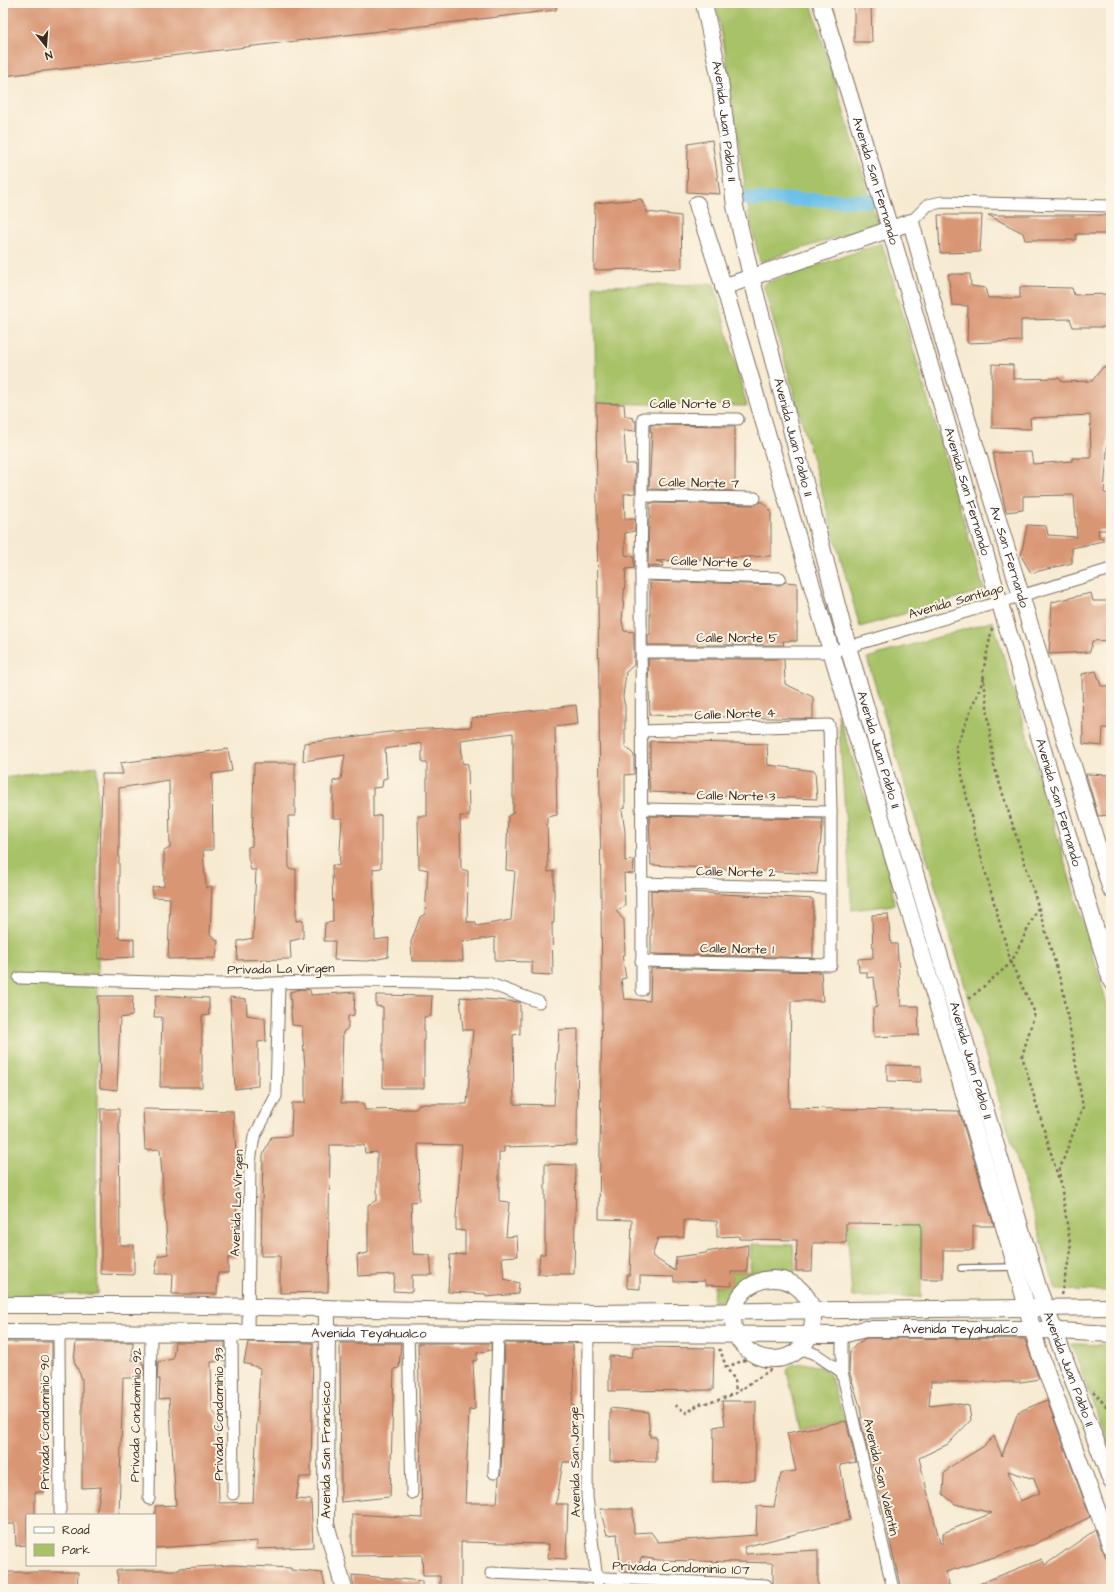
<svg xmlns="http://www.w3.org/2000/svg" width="1114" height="1592" font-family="'Architects Daughter',sans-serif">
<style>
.green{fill:#a8c268;stroke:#727643}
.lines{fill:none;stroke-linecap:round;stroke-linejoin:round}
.canal{stroke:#6bc0e8;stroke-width:14}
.building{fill:#d99675;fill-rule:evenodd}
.lane-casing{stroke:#7d6d5d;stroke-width:8}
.street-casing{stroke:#7d6d5d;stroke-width:13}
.secondary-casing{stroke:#7d6d5d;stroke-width:18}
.path{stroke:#7d6d5d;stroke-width:2.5;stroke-dasharray:3 3;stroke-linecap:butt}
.lane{stroke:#fff;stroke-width:5.5}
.street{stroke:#fff;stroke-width:11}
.secondary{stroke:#fff;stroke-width:16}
.labels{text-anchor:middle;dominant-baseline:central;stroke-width:4;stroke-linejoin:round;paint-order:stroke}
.street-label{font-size:13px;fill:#3b2a1e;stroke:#fcf5e5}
</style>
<rect width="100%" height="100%" fill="#fcf5e5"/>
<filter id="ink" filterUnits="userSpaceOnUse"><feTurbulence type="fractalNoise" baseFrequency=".025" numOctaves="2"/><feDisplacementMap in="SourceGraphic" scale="8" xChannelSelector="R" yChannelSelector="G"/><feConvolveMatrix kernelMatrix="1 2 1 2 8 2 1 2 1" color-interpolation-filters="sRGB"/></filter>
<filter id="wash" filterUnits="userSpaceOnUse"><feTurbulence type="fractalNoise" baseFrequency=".012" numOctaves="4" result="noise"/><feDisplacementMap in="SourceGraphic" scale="16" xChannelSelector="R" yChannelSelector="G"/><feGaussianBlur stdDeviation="0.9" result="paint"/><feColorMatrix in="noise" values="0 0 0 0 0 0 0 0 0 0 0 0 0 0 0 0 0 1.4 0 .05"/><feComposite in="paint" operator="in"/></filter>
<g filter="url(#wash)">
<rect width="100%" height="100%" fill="#f7ead2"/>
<!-- green -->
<g class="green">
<polygon points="716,3 811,3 878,224 760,262 750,219 726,58"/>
<polygon points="882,243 984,590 860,627 763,284"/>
<polygon points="714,284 747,406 596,403 594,286"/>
<polygon points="993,621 1111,1017 1111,1291 1056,1290 867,658"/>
<polygon points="838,714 891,878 894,905 852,910"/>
<polygon points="97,766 98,988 96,1201 98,1294 3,1296 3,778"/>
<polygon points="847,1223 921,1224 921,1297 852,1297"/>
<path d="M 751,1244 L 793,1245 L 795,1272 C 790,1271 785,1268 780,1268 C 759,1267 740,1279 735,1299 L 713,1302 L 714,1286 L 732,1286 L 731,1272 L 750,1272 Z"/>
<polygon points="1071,1344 1111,1345 1111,1452"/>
<polygon points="803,1363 821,1367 830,1375 845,1421 800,1429 787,1370 792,1365"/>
</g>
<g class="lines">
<!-- canal -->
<polyline class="canal" points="762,199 747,199 871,201"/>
</g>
<g id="blocks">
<!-- building -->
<g class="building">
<polygon points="3,3 556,3 556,10 3,76"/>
<polygon points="854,3 871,3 872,42 854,42"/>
<polygon points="712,140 720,194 687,192 688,144"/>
<polygon points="641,199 647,212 681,216 682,268 594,270 595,203"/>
<polygon points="938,215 982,215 980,252 940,253"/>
<polygon points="988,215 1111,215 1111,234 1076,234 1076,240 1025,240 1023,233"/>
<polygon points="948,274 970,274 971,286 985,288 988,298 1020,298 1020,287 1072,288 1074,295 1111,294 1111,327 1073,327 1070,319 1021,320 1021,341 967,343 968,306 952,305"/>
<polygon points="992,364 1013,365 1013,379 1059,378 1062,382 1092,381 1103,367 1111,367 1111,409 1110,409 1104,493 1111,494 1111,530 1098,530 1099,538 1103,538 1103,541 1072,548 1072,563 1031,573 1021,556 1027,525 1046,526 1048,535 1077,537 1074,495 1023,496 1023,510 1006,512 993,453 1031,452 1033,464 1072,461 1072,458 1091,458 1090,415 1030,418 1031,429 992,428"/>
<polygon points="596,403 624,404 625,416 633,418 634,421 636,421 636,431 624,430 626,464 635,464 635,493 624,494 625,519 635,519 635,531 625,533 625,555 634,557 634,568 626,569 622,621 624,631 634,632 634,665 626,672 623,697 625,706 625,746 634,755 634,774 625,775 625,808 622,809 625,832 625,861 634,860 633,874 624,873 625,906 616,911 624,920 625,955 622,955 626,978 621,979 624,999 650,1001 651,968 821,972 823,1001 791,1001 789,1108 959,1111 994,1226 973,1226 973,1250 943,1250 943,1279 921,1279 921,1224 846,1223 846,1243 813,1243 812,1271 796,1271 797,1240 739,1239 739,1236 717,1237 717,1221 684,1220 684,1237 658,1238 652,1256 675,1271 676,1257 706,1253 706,1252 748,1245 747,1272 731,1272 732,1286 705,1285 705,1281 674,1282 674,1277 640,1276 640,1289 627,1288 627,1275 630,1275 632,1220 599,1219 602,998"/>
<polygon points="650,425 735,426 735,491 649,489 652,432 650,431"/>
<polygon points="761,501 771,511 771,556 656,561 663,563 663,566 648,567 649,519 650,519 650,503 755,505"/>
<polygon points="650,581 780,585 785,582 797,583 797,641 783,641 784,645 648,645 648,635 650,635"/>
<polygon points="1091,593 1093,601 1111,601 1111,640 1092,641 1090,652 1049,654 1052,602"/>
<polygon points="648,659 784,659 785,684 813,697 813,719 650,715"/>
<polygon points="1096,671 1101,686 1111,686 1111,728 1103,728 1102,746 1083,744 1082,674"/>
<path d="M 576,705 L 578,724 L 555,727 L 557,815 L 547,817 L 548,872 L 554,871 L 554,923 L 552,923 L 553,975 L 532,974 L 532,962 L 495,961 L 495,937 L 462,942 L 463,961 L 412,961 L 411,942 L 420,917 L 425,914 L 428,870 L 419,868 L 418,816 L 427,816 L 427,763 L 422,763 L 422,743 L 385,749 L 387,778 L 383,779 L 382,787 L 373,788 L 373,817 L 381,815 L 381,868 L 373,869 L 375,940 L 389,938 L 388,957 L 368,961 L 334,960 L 335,941 L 324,941 L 325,923 L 333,922 L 332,865 L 339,866 L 342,818 L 333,818 L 333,781 L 341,779 L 345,755 L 303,761 L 304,743 L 405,730 L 471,727 L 472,718 ZM 513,733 L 513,813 L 508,816 L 506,870 L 515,871 L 511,920 L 476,926 L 476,922 L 467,922 L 468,871 L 461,869 L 460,816 L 469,816 L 468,764 L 462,763 L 461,740 Z"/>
<polygon points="650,741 767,744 768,765 815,771 817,799 650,792 648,768 650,769"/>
<polygon points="228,749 232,771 212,774 213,850 203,850 206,888 212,886 210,934 218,941 216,958 168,959 170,898 153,897 152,887 164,886 164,851 170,848 169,780 119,788 119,938 134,939 134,957 98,959 102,774 123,774 120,763"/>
<polygon points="254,763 295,763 295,816 288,816 289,869 296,869 296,921 303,920 303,938 290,941 291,959 237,960 238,941 253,938 256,870 251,870 248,857 248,847 252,846"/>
<polygon points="1086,774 1111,775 1111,815 1098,816"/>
<polygon points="649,816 823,819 817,874 651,865"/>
<polygon points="651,890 813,899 813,958 651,954"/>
<polygon points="888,914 891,944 897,944 901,1006 918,1006 919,1035 874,1037 873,1008 877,1007 874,977 867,978 867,972 859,972 858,959 873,958 872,915"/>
<polygon points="301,989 310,990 311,995 355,992 354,1015 348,1016 348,1028 343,1032 341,1103 363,1103 365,1110 416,1109 419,1104 467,1104 473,1030 463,1030 460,997 520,1002 520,1034 513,1035 514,1104 554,1105 559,1030 578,1029 577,1145 504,1147 504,1152 499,1152 499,1201 509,1202 506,1237 517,1236 518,1256 502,1257 504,1279 519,1283 518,1294 486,1297 486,1294 448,1292 450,1255 465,1254 465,1231 456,1230 456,1216 462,1145 418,1144 419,1201 411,1202 413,1254 430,1255 432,1275 412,1275 412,1292 393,1291 395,1274 358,1276 357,1255 368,1253 368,1205 377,1200 377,1152 365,1153 364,1145 330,1145 328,1292 280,1293 280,1256 261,1256 263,1155 271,1137 291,1136 292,1103 305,1103 305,1069 302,1026 292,1025 290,992"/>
<polygon points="156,995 209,998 209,1015 202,1016 202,1087 160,1087 162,1017 154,1017"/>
<polygon points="376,995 432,996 431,1016 424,1017 424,1088 383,1088 383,1007 376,1006"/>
<polygon points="98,996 133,996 132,1016 120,1018 117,1090 100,1088"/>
<polygon points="230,997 246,999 247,1015 265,1018 266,1041 258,1042 258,1086 235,1089"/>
<polygon points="887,1065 921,1066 921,1082 887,1081"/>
<polygon points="101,1109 119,1109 120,1245 134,1245 134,1275 101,1274"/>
<polygon points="143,1109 233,1111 236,1153 239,1153 236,1222 239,1257 228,1258 228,1273 218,1273 217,1294 172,1294 173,1274 155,1274 158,1256 168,1254 160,1149 145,1150"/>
<polygon points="545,1164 576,1165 574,1274 538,1274 540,1254 545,1254"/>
<path d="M 866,1338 L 1025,1339 L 1039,1379 L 1021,1382 L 931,1382 L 929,1406 L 954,1403 L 969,1406 L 971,1420 L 948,1444 L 919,1458 L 940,1543 L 943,1543 L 943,1533 L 992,1513 L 955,1504 L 943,1494 L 944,1474 L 950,1467 L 984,1446 L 994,1436 L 1002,1456 L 1018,1412 L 1047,1400 L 1090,1517 L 1033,1545 L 946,1572 L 950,1589 L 901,1589 L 871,1458 L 870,1459 L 860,1418 L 862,1418 L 859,1403 L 849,1371 L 850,1351 L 857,1344 ZM 1008,1471 L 1034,1479 L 1040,1493 L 1020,1501 Z"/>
<polygon points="3,1342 52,1342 52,1365 43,1366 44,1492 35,1492 35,1515 27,1515 27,1545 16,1546 15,1524 3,1524"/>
<polygon points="76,1342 133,1342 132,1360 142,1360 142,1364 144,1364 143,1378 123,1378 119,1515 96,1515 101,1487 82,1488 82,1379 74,1361"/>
<polygon points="175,1342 225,1342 225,1361 211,1362 212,1411 217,1416 219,1503 253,1502 260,1368 244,1363 248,1342 313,1343 311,1477 300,1477 296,1499 311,1500 313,1547 257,1549 258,1541 155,1548 155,1506 176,1505 169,1398 159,1399 160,1379 157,1379 158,1362 173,1359"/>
<polygon points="340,1343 401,1343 399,1368 394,1369 390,1497 341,1502"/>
<polygon points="418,1343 491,1343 491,1350 477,1353 477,1360 473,1361 475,1409 469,1410 465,1503 497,1503 499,1478 501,1473 505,1343 573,1344 574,1392 573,1392 572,1406 575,1406 576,1462 563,1462 556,1504 568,1504 566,1559 548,1558 549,1544 461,1542 461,1589 440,1589 440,1576 423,1576 422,1555 352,1556 352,1514 422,1518"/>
<polygon points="634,1347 714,1348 713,1390 609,1391 609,1356 632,1357"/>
<polygon points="722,1401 756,1401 755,1480 713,1482 714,1427 725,1425"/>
<polygon points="610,1408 648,1412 650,1437 656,1437 656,1462 610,1461"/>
<polygon points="846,1421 856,1462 840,1465 850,1520 744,1547 746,1554 818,1550 818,1589 773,1589 773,1563 658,1560 641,1557 638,1572 621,1571 617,1534 607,1535 600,1509 633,1509 634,1533 651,1532 658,1542 756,1535 757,1506 774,1507 781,1473 796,1471 787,1433"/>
<polygon points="1095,1530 1111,1570 1111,1589 966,1589 1042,1559 1045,1565"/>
<polygon points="232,1565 291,1568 291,1570 322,1573 326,1589 120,1589 116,1570 180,1570 180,1568"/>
<polygon points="3,1572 78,1572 77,1589 3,1589"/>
<polygon points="352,1575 422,1581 422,1589 354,1589"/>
</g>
</g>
</g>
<g filter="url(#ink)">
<use href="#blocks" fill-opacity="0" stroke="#7d6d5d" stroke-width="1"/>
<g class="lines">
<!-- lane casing -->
<g class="lane-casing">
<polyline id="lane" points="961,1268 1015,1267"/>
</g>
<!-- street casing -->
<g class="street-casing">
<g id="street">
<polyline points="911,222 928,205 942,202 1111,206"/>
<polyline points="642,496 755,498"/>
<polyline points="641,574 780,578"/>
<polyline points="642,652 831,652 1111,569"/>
<polyline points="641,809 831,812"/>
<polyline points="641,883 830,888"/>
<polyline points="641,961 831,965 831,812 829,725 641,731"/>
<polyline points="19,978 221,984 365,981 488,983 539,1002"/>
<polyline points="642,990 641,574 643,418 738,419"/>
<polyline points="59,1332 60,1512"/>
<polyline points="232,1333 233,1494"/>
<polyline points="248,1333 250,1161 254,1137 276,1096 279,983"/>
<polyline points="588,1333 587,1497 598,1589"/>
<polyline points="408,1334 412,1493"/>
<polyline points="842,1335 842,1372 893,1589"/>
<polyline points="801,1348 817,1355 842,1372"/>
<polyline points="494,1473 498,1334"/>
<polyline points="149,1499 151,1332"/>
<polyline points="491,1573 766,1585"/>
</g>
</g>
<!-- secondary casing -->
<g class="secondary-casing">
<g id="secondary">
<path id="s1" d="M 704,3 L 720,80 L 735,206 L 751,276 L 848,647 L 1039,1290 L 1111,1481"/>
<path id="s2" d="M 821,3 L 872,168 L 1111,981"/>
<polyline points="697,204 727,297 835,664 1016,1267 1038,1349 1111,1547"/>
<path id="s3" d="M 723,287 L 911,222 L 944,343 L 1111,890"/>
<circle cx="773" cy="1319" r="40"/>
<polyline points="3,1305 151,1305 590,1313 1111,1307"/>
<polyline points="327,1308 326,1524 344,1589"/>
<path id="s4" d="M 3,1332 L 842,1335 L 865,1329 L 1025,1329 L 1111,1334"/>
</g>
</g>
<!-- path -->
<g class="path">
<polyline points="992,628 983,672 994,766 1028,873 1063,989 1083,1107 1059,1171 1071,1250 1061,1295"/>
<polyline points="984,678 956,747 975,835 1011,963 1035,1013 1022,1056 1059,1180"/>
<polyline points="969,999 1011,963 1038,908"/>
<polyline points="726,1367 751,1358 770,1370 737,1392"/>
<polyline points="1093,1391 1111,1412"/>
<polyline points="675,1405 687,1413 699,1404 716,1401 736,1393 735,1380 726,1367 721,1352 719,1349"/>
</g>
<!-- lane -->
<use href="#lane" class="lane"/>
<!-- street -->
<use href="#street" class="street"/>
<!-- secondary -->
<use href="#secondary" class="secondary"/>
</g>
</g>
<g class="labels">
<!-- street labels -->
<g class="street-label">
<text stroke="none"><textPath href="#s1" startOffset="120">Avenida Juan Pablo II</textPath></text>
<text stroke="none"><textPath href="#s2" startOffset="186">Avenida San Fernando</textPath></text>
<text x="690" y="404">Calle Norte 8</text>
<text stroke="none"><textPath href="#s1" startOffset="444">Avenida Juan Pablo II</textPath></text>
<text transform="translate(699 483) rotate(1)">Calle Norte 7</text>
<text stroke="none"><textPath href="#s2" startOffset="510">Avenida San Fernando</textPath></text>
<text stroke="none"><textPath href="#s3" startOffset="548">Av. San Fernando</textPath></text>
<text transform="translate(711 562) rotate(2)">Calle Norte 6</text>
<text transform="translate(956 601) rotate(-16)">Avenida Santiago</text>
<text x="737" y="638">Calle Norte 5</text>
<text transform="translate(735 714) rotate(-2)">Calle Norte 4</text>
<text stroke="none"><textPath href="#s1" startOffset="768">Avenida Juan Pablo II</textPath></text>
<text transform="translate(736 796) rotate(1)">Calle Norte 3</text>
<text stroke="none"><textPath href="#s2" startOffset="834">Avenida San Fernando</textPath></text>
<text transform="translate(736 872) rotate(1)">Calle Norte 2</text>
<text transform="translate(737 949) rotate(1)">Calle Norte 1</text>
<text transform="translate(281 969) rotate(-1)">Privada La Virgen</text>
<text stroke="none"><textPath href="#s1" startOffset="1092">Avenida Juan Pablo II</textPath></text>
<text transform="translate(237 1203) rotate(-88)">Avenida La Virgen</text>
<text stroke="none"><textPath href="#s4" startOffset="958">Avenida Teyahualco</textPath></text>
<text stroke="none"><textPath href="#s4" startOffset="366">Avenida Teyahualco</textPath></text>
<text stroke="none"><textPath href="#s1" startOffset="1416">Avenida Juan Pablo II</textPath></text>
<text transform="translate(219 1414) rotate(-90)">Privada Condominio 93</text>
<text transform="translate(136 1415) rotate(-89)">Privada Condominio 92</text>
<text transform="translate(45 1422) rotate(-90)">Privada Condominio 90</text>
<text transform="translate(326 1450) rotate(-90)">Avenida San Francisco</text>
<text transform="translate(575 1462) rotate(-91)">Avenida San Jorge</text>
<text transform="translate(881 1477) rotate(77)">Avenida San Valentín</text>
<text transform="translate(681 1568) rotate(2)">Privada Condominio 107</text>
</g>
</g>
<!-- margin -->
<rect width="1114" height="1592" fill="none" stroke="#fcf5e5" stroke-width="16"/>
<!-- legend -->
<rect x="26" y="1514" width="130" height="52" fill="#fcf5e5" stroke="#afa495"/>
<rect x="34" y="1527" width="20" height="6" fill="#ffffff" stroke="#afa495"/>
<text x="62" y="1534" font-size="12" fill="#3b2a1e">Road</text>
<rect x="34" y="1544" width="20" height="12" fill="#a8c268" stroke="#afa495"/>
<text x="62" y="1554" font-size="12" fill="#3b2a1e">Park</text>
<!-- north arrow -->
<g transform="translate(46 46) rotate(163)" stroke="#fcf5e5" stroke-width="3" paint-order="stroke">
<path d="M0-3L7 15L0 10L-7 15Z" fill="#3b2a1e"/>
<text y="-6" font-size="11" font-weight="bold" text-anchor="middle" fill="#3b2a1e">N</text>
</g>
</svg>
